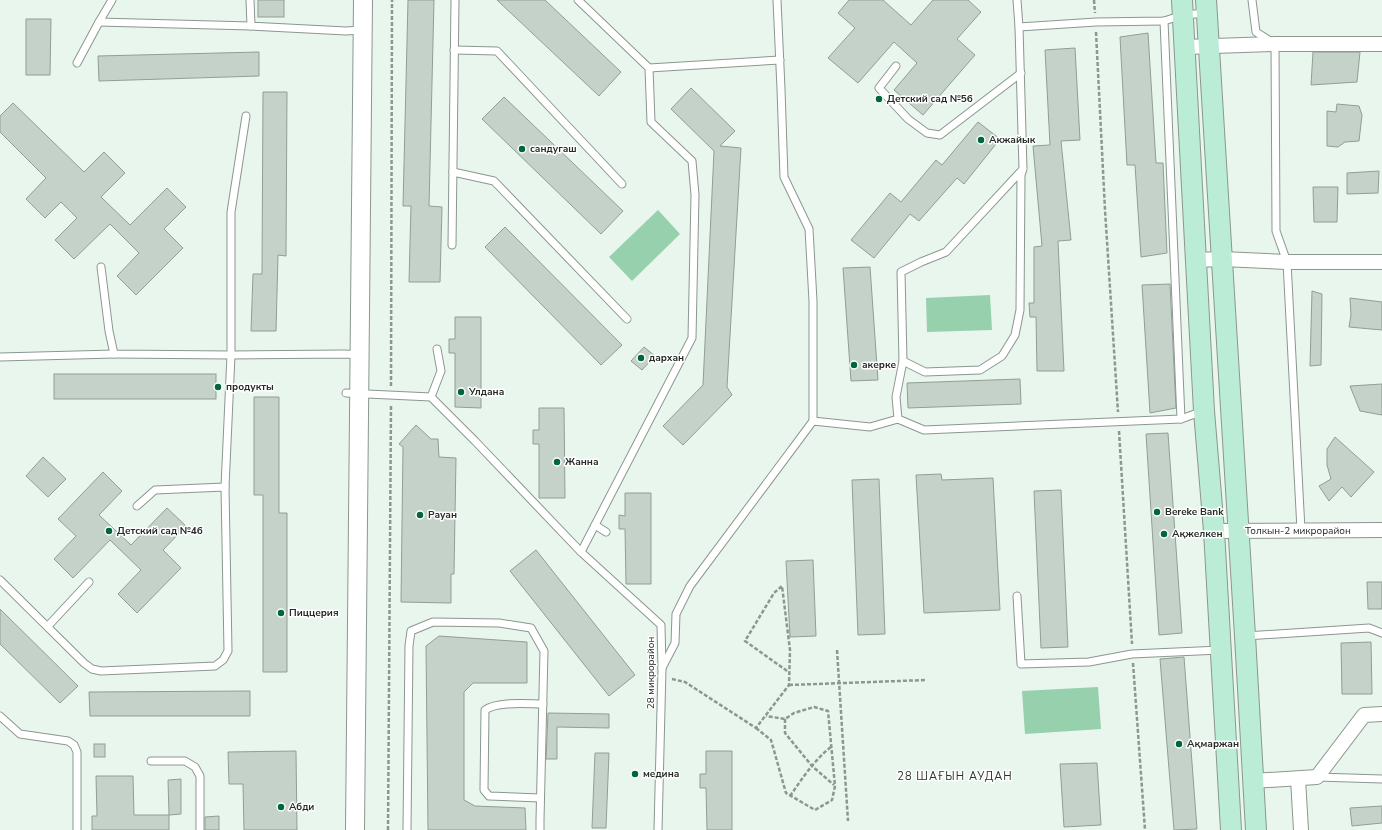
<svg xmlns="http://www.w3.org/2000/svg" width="1382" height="830" font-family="'Nunito Sans',sans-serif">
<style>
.green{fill:#96d0ac}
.building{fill:#c5d2c9;stroke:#919e95}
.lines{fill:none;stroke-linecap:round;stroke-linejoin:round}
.service-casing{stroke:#8b978f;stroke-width:9}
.minor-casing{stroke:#8b978f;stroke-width:16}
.tertiary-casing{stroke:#8b978f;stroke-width:20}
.secondary-casing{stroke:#8b978f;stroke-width:22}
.path{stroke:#8d9790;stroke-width:2.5;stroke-dasharray:4 2;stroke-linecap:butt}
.service{stroke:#fff;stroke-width:7}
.minor{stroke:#fff;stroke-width:14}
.tertiary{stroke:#fff;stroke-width:18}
.secondary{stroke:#bbecd6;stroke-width:20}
.poi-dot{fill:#00673c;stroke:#fff;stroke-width:1.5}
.labels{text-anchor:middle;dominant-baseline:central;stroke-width:3;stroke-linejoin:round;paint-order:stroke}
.poi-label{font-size:10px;font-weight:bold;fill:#262b28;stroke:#fff;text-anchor:start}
.street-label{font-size:10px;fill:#262b28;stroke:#fff}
.neighbourhood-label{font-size:11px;letter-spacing:1px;fill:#28332c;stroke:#fff}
</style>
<rect width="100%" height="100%" fill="#e8f6ed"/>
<!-- green -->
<g class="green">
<polygon points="658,210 680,234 632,281 609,257"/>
<polygon points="990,295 992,330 927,332 926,298"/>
<polygon points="1098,687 1101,729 1025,734 1022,691"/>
</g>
<!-- building -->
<g class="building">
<rect x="258" y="0" width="26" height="17"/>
<polygon points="408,0 434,0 429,206 442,207 440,282 409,282 411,206 403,206"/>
<polygon points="497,0 545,0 621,72 599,96"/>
<polygon points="849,0 883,0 911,25 933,0 968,0 981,12 957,39 975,55 923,115 894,90 917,63 894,42 858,83 828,58 855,28 838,13"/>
<polygon points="26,19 51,19 50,75 26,75"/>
<polygon points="1148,33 1156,163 1163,163 1167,253 1141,257 1135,165 1127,165 1120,37"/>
<polygon points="1075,48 1080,140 1061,141 1071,240 1058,241 1064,371 1037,371 1036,317 1030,317 1029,303 1034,303 1034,247 1042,246 1033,146 1050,145 1045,50"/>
<polygon points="259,52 259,76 99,81 98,56"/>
<polygon points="1313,52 1360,52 1357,82 1311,85"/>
<polygon points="691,88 735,131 720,146 741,148 727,387 732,395 683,445 663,426 703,385 714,151 671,109"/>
<polygon points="263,92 287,92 286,256 278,255 276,331 251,331 253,274 262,274"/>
<polygon points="504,97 623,211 601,234 482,119"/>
<polygon points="13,103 84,172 104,152 125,173 101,197 130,225 167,188 186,207 164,229 183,248 136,295 117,276 139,253 110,224 74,259 55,240 77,218 61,202 45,218 26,199 46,178 0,132 0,116"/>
<polygon points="1337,104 1359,106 1362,115 1359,141 1345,142 1338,147 1327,146 1327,111 1336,112"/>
<polygon points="978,122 1000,139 964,184 957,178 919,221 910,214 874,258 851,240 890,193 901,202 936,160 942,165"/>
<polygon points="1379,171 1378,193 1347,194 1347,173"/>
<polygon points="1313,187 1338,187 1337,222 1314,222"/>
<polygon points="505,227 622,345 601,365 485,247"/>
<polygon points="870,267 878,380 851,381 843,268"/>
<polygon points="1170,284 1176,408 1150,413 1142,285"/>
<polygon points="1312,291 1322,294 1321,365 1310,366"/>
<polygon points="1350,298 1382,302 1382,330 1349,327 1351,315"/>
<polygon points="455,317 481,317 481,408 455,407 455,353 449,353 449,339 455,339"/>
<polygon points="644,347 655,356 642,370 631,361"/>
<rect x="54" y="374" width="162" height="25"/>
<polygon points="1020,379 1021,404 908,408 907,383"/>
<polygon points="1382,384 1382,415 1360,411 1350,386"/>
<polygon points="254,397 279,397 279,513 287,513 287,672 263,672 263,495 254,495"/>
<polygon points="539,408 564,408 565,498 539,498 539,444 533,444 533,430 539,430"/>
<polygon points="416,425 431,439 438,439 439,457 456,458 454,574 451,574 451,603 401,602 403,447 399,444"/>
<polygon points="1168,433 1182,633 1159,635 1146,434"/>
<polygon points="1335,437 1374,472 1351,497 1342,487 1329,501 1319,486 1331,479 1327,465 1327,449"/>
<polygon points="43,457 66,479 48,497 26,476"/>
<polygon points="103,472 122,491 99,515 131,545 167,508 186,526 163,550 181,568 137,613 118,594 141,570 110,540 73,578 54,559 76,536 58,519"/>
<polygon points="941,474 942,480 993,478 1000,610 924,613 916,475"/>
<polygon points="879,479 885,634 858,635 852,480"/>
<polygon points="1061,490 1068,647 1041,648 1034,491"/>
<polygon points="625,493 651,493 651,584 626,584 625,529 619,529 619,515 625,516"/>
<polygon points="536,550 635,675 609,696 510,571"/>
<polygon points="813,560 816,636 790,637 786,561"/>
<polygon points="1367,582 1382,582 1382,609 1368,609"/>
<polygon points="0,609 78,686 60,703 0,644"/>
<polygon points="439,636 527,642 527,683 473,683 464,692 464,800 475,806 525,808 526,830 428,830 426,646"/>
<polygon points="1371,642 1372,694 1342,694 1341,643"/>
<polygon points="1184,657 1197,829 1174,830 1160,659"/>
<polygon points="250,691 250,716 90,716 89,692"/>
<polygon points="548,713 609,714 609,728 557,727 557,759 546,759"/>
<rect x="94" y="744" width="11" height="13"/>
<polygon points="296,751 297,830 244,830 243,784 229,784 228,752"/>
<polygon points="706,751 732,751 732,830 707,830 706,788 700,788 700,774 706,774"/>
<polygon points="595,753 609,753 606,828 592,828"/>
<polygon points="1097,763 1101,825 1064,827 1060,764"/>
<polygon points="96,776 133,776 134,815 169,815 169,830 92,830 92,816 97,816"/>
<polygon points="181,779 181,814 169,815 168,780"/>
<polygon points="1382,806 1382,823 1352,826 1350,808"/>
<polygon points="219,816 219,830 205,830 205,817"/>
</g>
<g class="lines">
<!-- service casing -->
<g class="service-casing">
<g id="service">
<polyline points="250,0 251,26 346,31 362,30"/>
<polyline points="777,0 781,89 784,177 809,229 813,301 813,421"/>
<polyline points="1017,0 1019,27 1096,22 1164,21 1183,15 1207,13"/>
<polyline points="1252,0 1256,32 1275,44 1276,231 1287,262 1301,530"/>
<polyline points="1164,21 1181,419"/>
<polyline points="99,22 251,26"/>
<polyline points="1019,27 1023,169 1021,175 1020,310 1015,335 1002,356 980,370 925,372 903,361 901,272 921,262 946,252 1023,169"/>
<polyline points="454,50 497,51 622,184"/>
<polyline points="77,63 99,22 112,0"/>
<polyline points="896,66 879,88 908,119 927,133 940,135 1021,73"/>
<polyline points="649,68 780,60"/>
<polyline points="246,116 231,212 231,355 345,354 359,355"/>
<polyline points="453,172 494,181 627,319"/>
<polyline points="452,245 455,0"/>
<polyline points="101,267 109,331 114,354 231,355 225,487"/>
<polyline points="0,357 114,354"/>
<polyline points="903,361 896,397 898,419 924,430 1181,419 1203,411"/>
<polyline points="346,393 431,397 475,441 581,552 692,338 695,195 692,161 651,122 649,68 578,0"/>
<polyline points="431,397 441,371 437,349"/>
<polyline points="595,525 606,532"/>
<polyline points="581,552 661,625 662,668 658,830"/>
<polyline points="0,580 84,663 92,669 101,671 215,666 223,660 228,651 225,487 155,490 137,506"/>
<polyline points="1017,596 1021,664 1089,662 1132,654 1220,650"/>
<polyline points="48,626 89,582"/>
<polyline points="1246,636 1369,628 1382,633"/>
<polyline points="662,668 675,643 676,614 690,586 813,421 870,427 898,419"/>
<polyline points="0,716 20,734 68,741 74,745 77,752 77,830"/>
<polyline points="151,761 185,761 195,767 200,776 200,830"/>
<polyline points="1317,777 1382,779"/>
<path d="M 540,798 L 489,796 L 484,790 L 485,710 C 497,701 528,704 543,704"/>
<polyline points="407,830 409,646 411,631 433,622 499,623 531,628 544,651 540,820 540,830"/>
</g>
</g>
<!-- minor casing -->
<g class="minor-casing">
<g id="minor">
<polyline points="1185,47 1275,44 1382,44"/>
<polyline points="1196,260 1222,259 1287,262 1382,262"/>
<polyline points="1214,531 1382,530"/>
<polyline points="1298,779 1301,830"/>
<polyline points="1252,781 1317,777 1364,715 1382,714"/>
</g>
</g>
<!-- tertiary casing -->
<g class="tertiary-casing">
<polyline id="tertiary" points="355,830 363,0"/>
</g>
<!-- secondary casing -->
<g class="secondary-casing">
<g id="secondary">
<polyline points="1182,0 1204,411 1214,531 1231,830"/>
<polyline points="1206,0 1245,636 1256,830"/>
</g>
</g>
<!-- path -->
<g class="path">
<polyline points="1094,0 1095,13"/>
<polyline points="1096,32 1105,210 1118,412"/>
<polyline points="391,386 392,0"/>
<polyline points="1119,431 1132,644"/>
<polyline points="837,650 848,821"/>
<polyline points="1133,663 1145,830"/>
<polyline points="672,679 685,682 756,728 789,685 790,650 782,586 774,593 745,641 790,673"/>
<polyline points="789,685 926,680"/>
<polyline points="785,719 785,733 812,766 834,785"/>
<polyline points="756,728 771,740 786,793 815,810 832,800 835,786 828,711 814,707 794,713 785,719 766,716"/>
<path d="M 790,796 C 802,779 814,760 831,747"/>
<polyline points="388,830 391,405"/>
</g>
<!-- service -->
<use href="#service" class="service"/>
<!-- minor -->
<use href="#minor" class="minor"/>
<!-- tertiary -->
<use href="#tertiary" class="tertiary"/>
<!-- secondary -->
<use href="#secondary" class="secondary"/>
</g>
<!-- markers -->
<g class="poi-dot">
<circle cx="879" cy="99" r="4"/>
<circle cx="981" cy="140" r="4"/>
<circle cx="522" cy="149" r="4"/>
<circle cx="641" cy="358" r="4"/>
<circle cx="854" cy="365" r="4"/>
<circle cx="218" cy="387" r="4"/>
<circle cx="461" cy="392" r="4"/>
<circle cx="557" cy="462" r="4"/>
<circle cx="1157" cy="512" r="4"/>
<circle cx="420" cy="515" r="4"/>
<circle cx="109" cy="531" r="4"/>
<circle cx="1164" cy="534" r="4"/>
<circle cx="281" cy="613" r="4"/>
<circle cx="1179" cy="744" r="4"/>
<circle cx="635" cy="774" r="4"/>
<circle cx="281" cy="807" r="4"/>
</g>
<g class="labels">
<!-- poi labels -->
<g class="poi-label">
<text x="887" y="99">Детский сад №56</text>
<text x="989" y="140">Акжайык</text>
<text x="530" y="149">сандугаш</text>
<text x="649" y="358">дархан</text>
<text x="862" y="365">акерке</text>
<text x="226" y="387">продукты</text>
<text x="469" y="392">Улдана</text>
<text x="565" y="462">Жанна</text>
<text x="1165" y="512">Bereke Bank</text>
<text x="428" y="515">Рауан</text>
<text x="117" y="531">Детский сад №46</text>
<text x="1172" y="534">Ақжелкен</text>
<text x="289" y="613">Пиццерия</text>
<text x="1187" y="744">Ақмаржан</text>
<text x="643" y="774">медина</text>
<text x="289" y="807">Абди</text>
</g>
<!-- street labels -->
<g class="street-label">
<text x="1298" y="531">Толкын-2 микрорайон</text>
<text transform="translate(651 673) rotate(-90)">28 микрорайон</text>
</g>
<!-- neighbourhood labels -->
<g class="neighbourhood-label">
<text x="955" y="776">28 ШАҒЫН АУДАН</text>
</g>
</g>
</svg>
